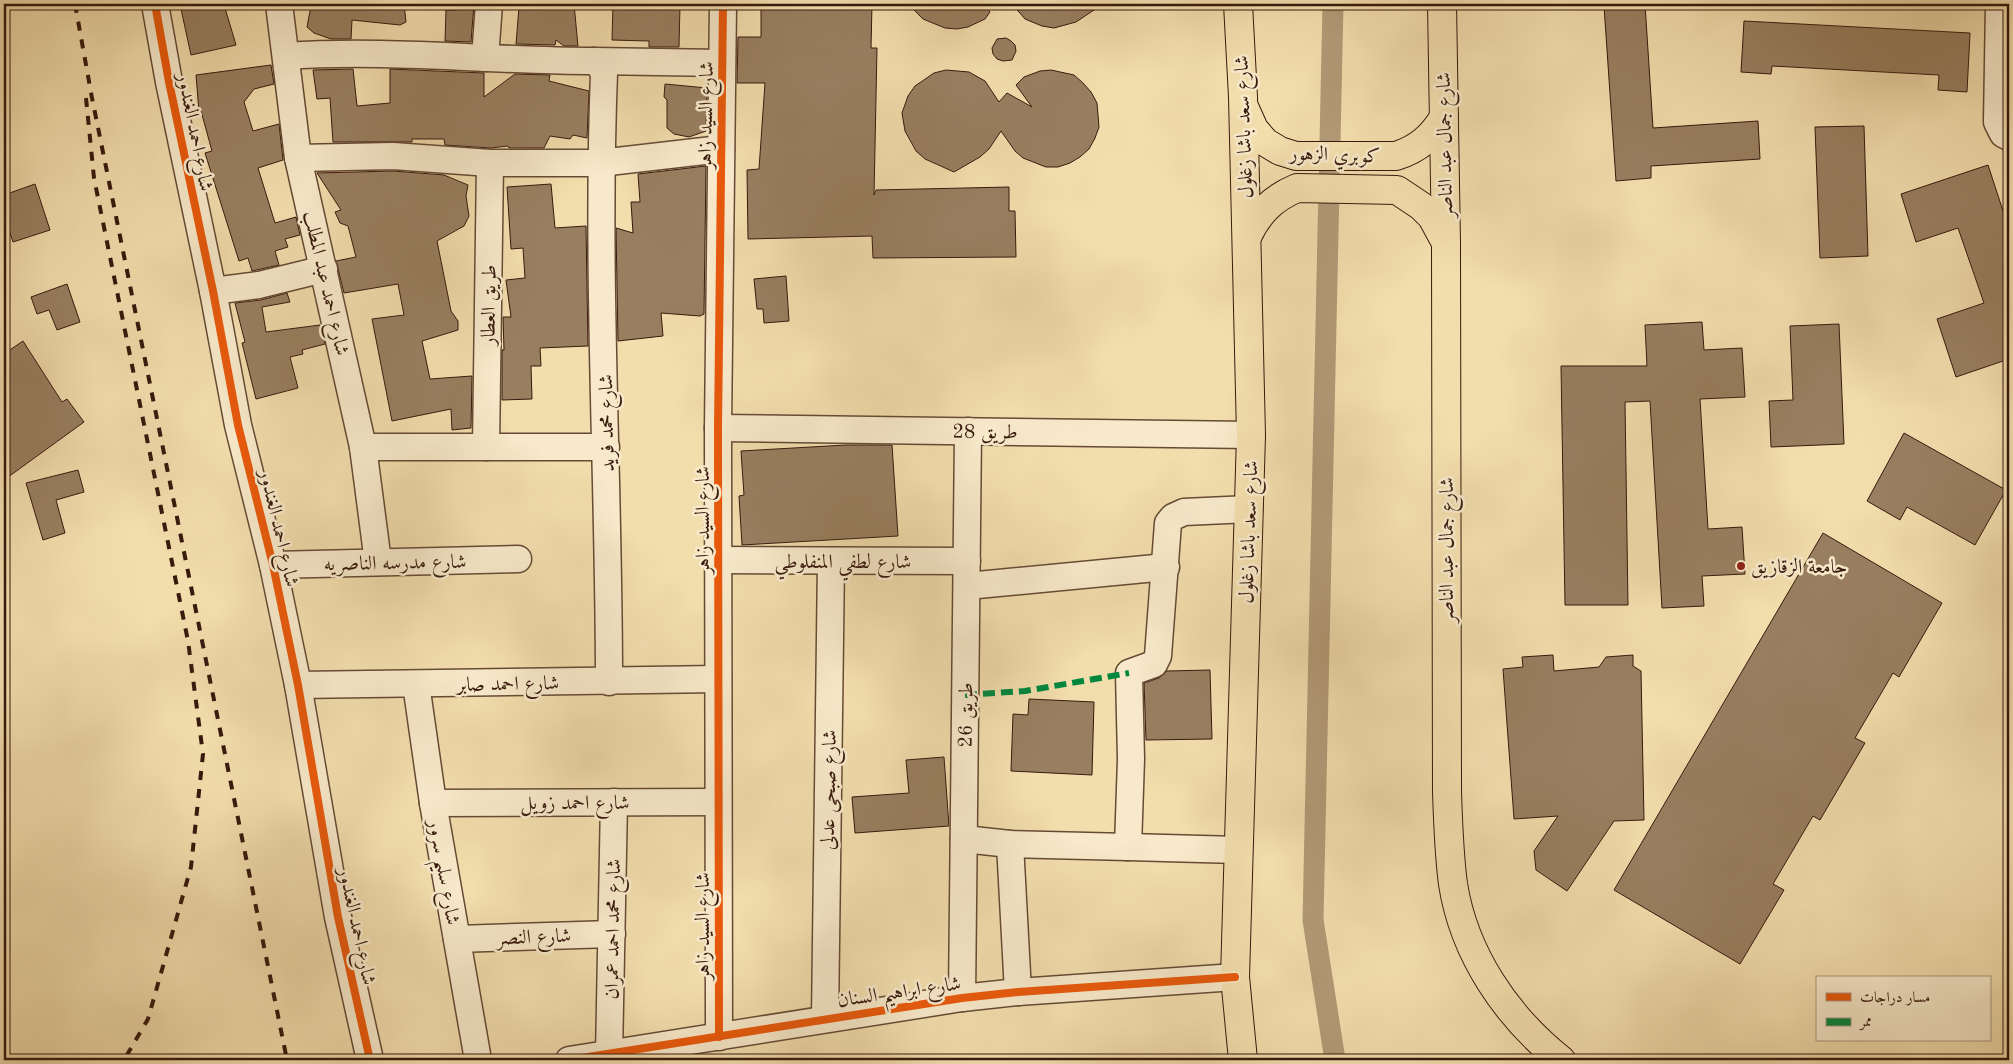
<svg xmlns="http://www.w3.org/2000/svg" width="2013" height="1064" font-family="'Old Standard TT',Amiri,serif">
  <style>
    .lines { fill: none; stroke-linecap: round; stroke-linejoin: round }
    .canal { stroke: #b29a77; stroke-width: 21 }
    .building { fill: #987f60; stroke: #37190d }
    .minor-casing { stroke: #664a35; stroke-width: 29 }
    .highway-casing { stroke: #37190d; stroke-width: 30 }
    .minor { stroke: #f7e9ca; stroke-width: 26 }
    .highway { stroke: #f2ddad; stroke-width: 28 }
    .rail { stroke: #37190d; stroke-width: 4; stroke-dasharray: 9 9; stroke-linecap: butt }
    .quiet { stroke: #00873e; stroke-width: 6; stroke-dasharray: 12 6; stroke-linecap: butt }
    .cycleway-casing { stroke: #f7e9ca; stroke-width: 11 }
    .cycleway { stroke: #e8590c; stroke-width: 8 }
    .poi-dot { fill: #8f2418; stroke: #f7e9ca; stroke-width: 2 }
    .labels { text-anchor: middle; stroke-width: 5; stroke-linejoin: round; paint-order: stroke }
    .street-label { font-size: 20px; fill: #37190d; stroke: #f7e9ca }
    .poi-label { font-size: 20px; fill: #37190d; stroke: #f7e9ca; text-anchor: start }
  </style>
  <rect width="100%" height="100%" fill="#f2ddad"/>
  <filter id="stains"><feTurbulence type="fractalNoise" baseFrequency=".004" numOctaves="4"/><feColorMatrix values="0 0 0 0 .2 0 0 0 0 .09 0 0 0 0 .02 0 0 0 .5 -.17"/></filter>
  <radialGradient id="worn" r=".72"><stop offset=".6" stop-color="#630" stop-opacity="0"/><stop offset="1" stop-color="#630" stop-opacity=".3"/></radialGradient>
  <g class="lines">
    <!-- canal -->
    <path class="canal" d="M1333,4L1313,920L1335,1060"/>
  </g>
  <!-- building -->
  <g class="building">
    <path d="M196,4L225,8L236,45L191,55L181,9Z"/>
    <path d="M317,4H404L406,22L400,25L352,20L351,39H331L314,33L307,27L311,6Z"/>
    <path d="M457,4H474L471,42L445,41L446,10H456Z"/>
    <path d="M527,4L562,8L563,4H574L578,46H564L556,40L555,45L516,44L519,7Z"/>
    <path d="M613,4L680,5L679,47H649V41L612,40Z"/>
    <path d="M761,4H872L871,48H877L874,195L876,190L1009,187V211H1015L1016,257L873,258L872,236L748,239L747,170L759,169L765,83H737L738,37H761Z"/>
    <path d="M908,4H983L990,12L985,19L968,27L957,29L945,28L923,19Z"/>
    <path d="M1012,4H1103L1076,22L1054,28L1042,26L1025,19Z"/>
    <path d="M1645,4L1653,128L1758,121L1760,159L1651,166V178L1616,181L1604,6Z"/>
    <path d="M1744,21L1970,33L1967,92L1938,90L1939,75L1772,66L1771,74L1741,72Z"/>
    <path d="M1006,38L1011,41L1015,45L1016,51L1012,60L1003,61L997,59L993,54L992,48L997,39Z"/>
    <path d="M271,65L274,84L254,89L244,102L253,131L279,124L283,160L258,168L275,223L296,217L300,235L285,239L288,247L275,251L279,265L252,271L248,258L239,261L205,153L212,151L201,111L199,112L196,75Z"/>
    <path d="M353,69L357,106L390,103V69L484,73V97L515,74L550,75L549,81L589,91L587,138L573,135L570,139L550,136L544,148H509L508,146L491,148L445,145L444,139H412V142H333L330,98L317,99L313,70Z"/>
    <path d="M946,70L969,72L985,81L999,102L1007,93L1032,107L1016,85L1024,77L1040,71L1051,70L1074,75L1083,83L1091,92L1097,103L1099,127L1095,138L1089,149L1080,157L1070,163L1058,167H1046L1023,158L1015,151L1001,131L989,149L980,157L954,172L925,159L916,151L905,131L902,113L908,96L915,86L934,73Z"/>
    <path d="M665,84L707,88L706,131L689,137L674,134L667,128V100L664,97Z"/>
    <path d="M1864,126L1868,256L1820,258L1815,127Z"/>
    <path d="M1988,165L2004,214L2009,211V359L1956,377L1937,319L1984,303L1958,228L1916,242L1901,194Z"/>
    <path d="M706,166L704,314L700,316L661,313L663,336L618,341L616,228L633,233L631,202H640L638,174Z"/>
    <path d="M393,171L444,175L468,185L466,196L469,216L464,226L437,241L451,311L458,321V330L422,341L430,379L472,376L471,428L452,430L451,409L392,421L372,319L404,315L398,284L344,293L336,261L356,257L348,226L340,223L335,212L341,210L317,173Z"/>
    <path d="M35,184L50,230L13,242L4,216V195Z"/>
    <path d="M551,184L555,228L586,226L588,346L540,348L541,366H531L532,399L502,400V350H504L503,317H511L506,280L525,278L523,248L511,249L507,187Z"/>
    <path d="M786,276L789,321L764,323L763,309H757L754,279Z"/>
    <path d="M67,284L80,322L57,330L49,310L37,314L31,297Z"/>
    <path d="M287,293L290,302L262,307L266,332L320,325L325,344L302,350L303,354L290,357L298,388L256,399L242,343L245,342L235,303L261,300Z"/>
    <path d="M1702,322L1704,350L1742,348L1745,397L1700,399L1708,529L1742,527L1745,574L1702,576L1704,606L1662,608L1650,401L1625,402L1628,605H1565L1561,366H1647L1645,325Z"/>
    <path d="M1839,324L1844,444L1771,447L1769,401L1793,400L1790,326Z"/>
    <path d="M23,341L62,402L67,399L84,422L4,480V354Z"/>
    <path d="M1904,433L2006,490L1975,545L1907,507L1900,520L1867,501Z"/>
    <path d="M846,445H892L898,536L742,545L739,496L744,495L741,451Z"/>
    <path d="M78,470L84,492L56,500L65,533L43,540L26,483Z"/>
    <path d="M1823,533L1942,603L1899,677L1893,673L1855,738L1865,743L1820,820L1813,816L1773,884L1784,890L1740,964L1614,890Z"/>
    <path d="M1553,655L1554,671L1599,667L1606,657L1633,655V666L1641,671L1644,820L1614,821L1567,891L1536,870L1534,851L1558,816L1514,819L1503,669L1523,667L1522,657Z"/>
    <path d="M1210,670L1212,739L1146,740L1144,683L1159,678L1167,671Z"/>
    <path d="M1029,699L1094,702L1092,775L1011,771L1013,714L1028,715Z"/>
    <path d="M944,757L949,826L855,833L852,797L909,793L906,760Z"/>
  </g>
  <g class="lines">
    <defs>
      <g id="minor">
        <path d="M155,4L169,82L213,291L238,425L273,565L298,685L338,917L370,1060"/>
        <path d="M279,4L298,158L363,447L378,562"/>
        <path d="M1999,4L1997,122L2003,134L2009,137"/>
        <path d="M286,56C389,49 492,61 594,61L600,66L604,73C596,276 609,479 609,682"/>
        <path d="M485,58L489,4"/>
        <path d="M594,61L722,63"/>
        <path d="M298,158L393,156L490,163H600L721,149"/>
        <path d="M213,291L259,285L324,269"/>
        <path d="M718,428L1251,435"/>
        <path d="M363,447H606"/>
        <path d="M486,447L490,163"/>
        <path d="M718,560L967,561"/>
        <path d="M273,565L518,559"/>
        <path d="M967,586L1166,567"/>
        <path d="M416,684L433,803L478,1060"/>
        <path d="M298,685L718,679"/>
        <path d="M433,803L718,802"/>
        <path d="M964,839L1010,844L1128,847L1131,759L1129,673L1154,664L1158,656L1168,523L1173,517L1184,512L1249,509"/>
        <path d="M1010,844L1018,992"/>
        <path d="M1128,847L1238,850"/>
        <path d="M457,939L612,934"/>
        <path d="M962,998L968,431"/>
        <path d="M825,1019L831,561"/>
        <path d="M719,1037L718,428L723,4"/>
        <path d="M609,1055L614,802"/>
        <path d="M569,1060L962,998L1018,992L1235,977"/>
      </g>
      <g id="highway">
        <path d="M1238,4L1243,97L1251,435L1235,977L1243,1060"/>
        <path d="M1442,4L1446,243L1447,792C1448,823 1449,854 1453,884C1464,954 1506,1016 1561,1060"/>
        <path d="M1245,109L1254,129L1265,142L1280,151L1296,156H1396C1418,149 1432,137 1444,117"/>
        <path d="M1247,237C1258,213 1273,198 1297,188L1397,190L1421,206L1432,217L1445,241"/>
      </g>
    </defs>
    <!-- minor casing -->
    <use href="#minor" class="minor-casing"/>
    <!-- highway casing -->
    <use href="#highway" class="highway-casing"/>
    <!-- minor -->
    <use href="#minor" class="minor"/>
    <!-- highway -->
    <use href="#highway" class="highway"/>
    <!-- rail -->
    <g class="rail">
      <path d="M75,4L92,98L287,1060"/>
      <path d="M86,98L94,178L188,641L203,754L191,867L148,1019L124,1060"/>
    </g>
    <!-- quiet -->
    <path class="quiet" d="M965,695L1025,691L1129,673"/>
    <defs>
      <g id="cycleway">
        <path d="M155,4L169,82L213,291L238,425L273,565L298,685L338,917L370,1060"/>
        <path d="M719,1037L718,428L723,4"/>
        <path d="M569,1060L962,998L1018,992L1235,977"/>
      </g>
    </defs>
    <!-- cycleway casing -->
    <use href="#cycleway" class="cycleway-casing"/>
    <!-- cycleway -->
    <use href="#cycleway" class="cycleway"/>
  </g>
  <!-- markers -->
  <circle class="poi-dot" cx="1741" cy="566" r="5"/>
  <g class="labels">
    <!-- street labels -->
    <g class="street-label">
      <text transform="translate(705 115) rotate(-89)" y="7">شارع السيد زاهر</text>
      <text transform="translate(1243 127) rotate(-92)" y="7">شارع سعد باشا زغلول</text>
      <text transform="translate(196 132) rotate(79)" y="7">شارع احمد الغندور</text>
      <text transform="translate(1444 145) rotate(-91)" y="7">شارع جمال عبد الناصر</text>
      <text transform="translate(1335 154) rotate(2)" y="7">كوبري الزهور</text>
      <text transform="translate(327 283) rotate(77)" y="7">شارع احمد عبد المطلب</text>
      <text transform="translate(488 305) rotate(-89)" y="7">طريق العطار</text>
      <text transform="translate(606 423) rotate(-91)" y="7">شارع محمد فريد</text>
      <text transform="translate(985 431) rotate(1)" y="7">طريق 28</text>
      <text transform="translate(702 520) rotate(-90)" y="7">شارع السيد زاهر</text>
      <text transform="translate(280 528) rotate(77)" y="7">شارع احمد الغندور</text>
      <text transform="translate(1248 532) rotate(-88)" y="7">شارع سعد باشا زغلول</text>
      <text transform="translate(1446 550) rotate(-90)" y="7">شارع جمال عبد الناصر</text>
      <text x="843" y="568">شارع لطفي المنفلوطي</text>
      <text transform="translate(395 562) rotate(-1)" y="7">شارع مدرسه الناصريه</text>
      <text transform="translate(508 683) rotate(-1)" y="7">شارع احمد صابر</text>
      <text transform="translate(965 715) rotate(-89)" y="7">طريق 26</text>
      <text transform="translate(828 790) rotate(-89)" y="7">شارع صبحى عدلى</text>
      <text x="575" y="809">شارع احمد زويل</text>
      <text transform="translate(445 872) rotate(80)" y="7">شارع سليم سرور</text>
      <text transform="translate(358 926) rotate(78)" y="7">شارع احمد الغندور</text>
      <text transform="translate(702 926) rotate(-90)" y="7">شارع السيد زاهر</text>
      <text transform="translate(612 929) rotate(-89)" y="7">شارع محمد احمد عمران</text>
      <text transform="translate(534 936) rotate(-2)" y="7">شارع النصر</text>
      <text transform="translate(899 991) rotate(-8)" y="7">شارع ابراهيم السنان</text>
    </g>
    <!-- poi labels -->
    <g class="poi-label">
      <text x="1751" y="573">جامعة الزقازيق</text>
    </g>
  </g>
  <!-- margin -->
  <rect width="2013" height="1064" fill="none" stroke="#f2ddad" stroke-width="20"/>
  <rect x="5" y="5" width="2003" height="1054" fill="none" stroke="#37190d" stroke-width="2.5"/>
  <rect x="10" y="10" width="1993" height="1044" fill="none" stroke="#37190d"/>
  <!-- legend -->
  <rect x="1816" y="976" width="175" height="65" fill="#f7e9ca" stroke="#aa967e"/>
  <rect x="1826" y="993" width="25" height="8" fill="#e8590c" stroke="#aa967e"/>
  <text x="1860" y="1002" font-size="15" fill="#37190d">مسار دراجات</text>
  <rect x="1826" y="1018" width="25" height="8" fill="#00873e" stroke="#aa967e"/>
  <text x="1860" y="1026" font-size="15" fill="#37190d">ممر</text>
  <rect width="100%" height="100%" filter="url(#stains)"/>
  <rect width="100%" height="100%" fill="url(#worn)"/>
</svg>
